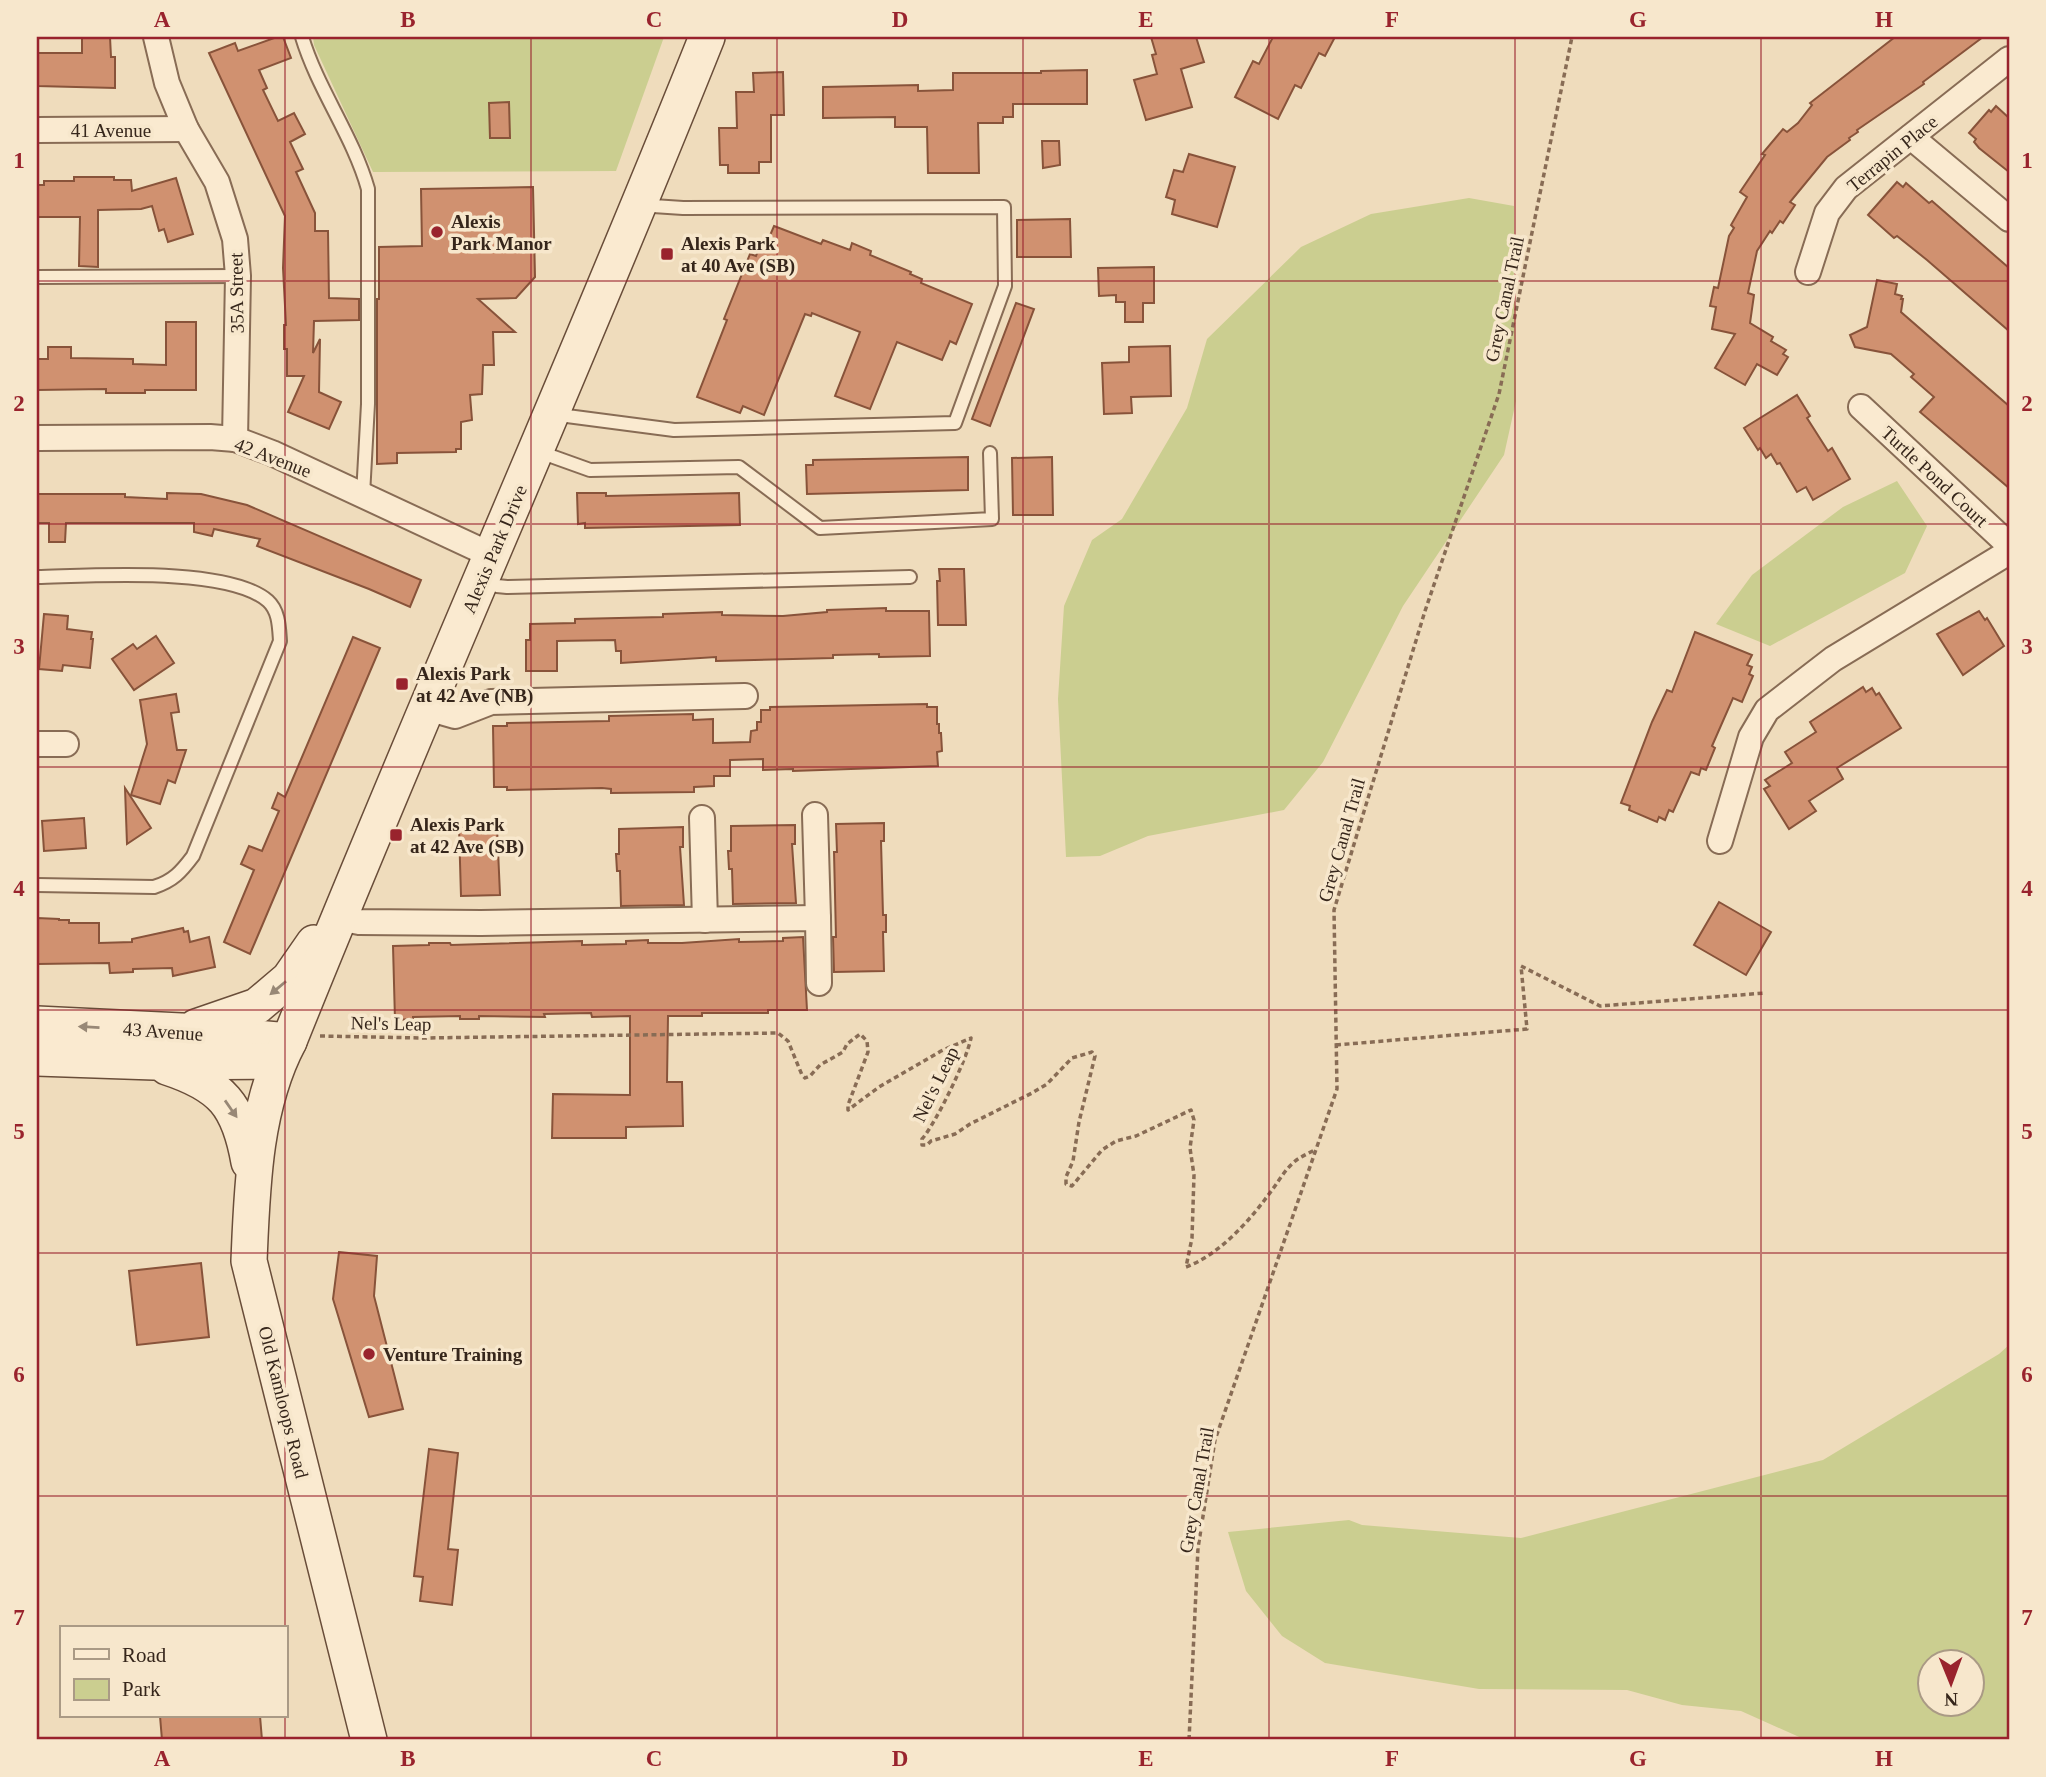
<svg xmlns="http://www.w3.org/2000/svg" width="2046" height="1777" font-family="'Times New Roman',serif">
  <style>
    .green { fill: #cbce90; fill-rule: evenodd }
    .building { fill: #d09170; stroke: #88533a; stroke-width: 2 }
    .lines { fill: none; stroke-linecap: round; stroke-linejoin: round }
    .lane-casing { stroke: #886c55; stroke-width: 16 }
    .street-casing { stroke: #886c55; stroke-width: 28 }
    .secondary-casing { stroke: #694d39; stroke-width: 38 }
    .path { stroke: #886c55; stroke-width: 3.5; stroke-dasharray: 5 3.5; stroke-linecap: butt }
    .lane { stroke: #faead0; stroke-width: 12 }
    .street { stroke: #faead0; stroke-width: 24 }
    .secondary { stroke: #faead0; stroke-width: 35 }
    .oneway { fill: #988876 }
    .grid { fill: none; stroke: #99232d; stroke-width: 2; stroke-opacity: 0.55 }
    .poi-dot { fill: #99232d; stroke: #f7e7cc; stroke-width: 2.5 }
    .labels { text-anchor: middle; stroke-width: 7; stroke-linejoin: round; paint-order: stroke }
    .street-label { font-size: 19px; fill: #36261b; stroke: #f7e7cc }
    .poi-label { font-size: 19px; font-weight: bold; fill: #36261b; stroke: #f7e7cc; text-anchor: start }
    .neatline { fill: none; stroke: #99232d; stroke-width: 2.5 }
    .grid-label { font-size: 23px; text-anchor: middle; font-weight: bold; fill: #99232d }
  </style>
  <rect width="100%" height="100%" fill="#efdcbc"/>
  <!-- green -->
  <g class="green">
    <path d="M313,37H664L616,171L373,172L314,45Z"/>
    <path d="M1469,198L1514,206L1516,401L1504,455L1403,606L1323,762L1284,810L1148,836L1100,856L1066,857L1058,699L1064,606L1092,540L1122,519L1187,408L1207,339L1301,247L1371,214Z"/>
    <path d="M1897,481L1927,526L1905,573L1770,646L1716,624L1752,575L1843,507Z"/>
    <path d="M2009,1345V1494L2007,1498L2009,1740H1806L1741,1711L1682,1705L1627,1690L1479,1689L1325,1663L1282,1636L1246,1591L1228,1532L1349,1520L1362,1525L1521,1538L1823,1460L1999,1354ZM1930,1662H1972V1704H1930Z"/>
  </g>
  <!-- building -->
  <g class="building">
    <path d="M82,37H110L111,57H115V88L37,86V53H82Z"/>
    <path d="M277,37H283L291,58L259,70L267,88L263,90L278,121L294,113L305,134L290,142L303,169L296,172L315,213V231H328L329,298L359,299V320L314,321L313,353L320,339L319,392L341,402L329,429L288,412L304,376H287V349H284V325H286L283,268L285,216L209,53L235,43L238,51Z"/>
    <path d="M1151,37H1196L1204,62L1181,69L1192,107L1146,120L1134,80L1157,74L1152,55L1156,54Z"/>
    <path d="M1273,37H1335L1325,56L1319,53L1301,88L1295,85L1278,119L1235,97L1253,61L1259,64Z"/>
    <path d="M1895,37H1983L1923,82L1924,84L1857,130L1858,132L1849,138L1850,140L1827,157L1790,202L1795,205L1783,223L1780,221L1772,233L1770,231L1757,251L1748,293L1754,295L1750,323L1773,337L1771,341L1786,350L1783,354L1788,357L1777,375L1757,364L1745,385L1715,368L1735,334L1712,329L1716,307L1710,306L1714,287L1718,288L1729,236L1734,228L1731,225L1747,197L1740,192L1765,155L1762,154L1783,129L1787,132L1798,123L1812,105L1810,103Z"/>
    <path d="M1087,70V104H1013V117H1003V123H978L979,173H928L927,127H895V117L823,118V87L918,85V91L953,90V73H1041V71Z"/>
    <path d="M783,72L784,115H771V162H759V173H728V165H720L719,128H737L736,92H754L753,73Z"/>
    <path d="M509,102L510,138H490L489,103Z"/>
    <path d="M1996,106L2009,118V172L1979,148L1974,142L1976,139L1969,133L1989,110L1991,112Z"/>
    <path d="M1042,141H1059L1060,165L1043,168Z"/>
    <path d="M1189,154L1235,167L1217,227L1172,214L1175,200L1166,197L1174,170L1183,172Z"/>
    <path d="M74,177H114V180H131L132,191L176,178L193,234L168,242L164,229L159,231L152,206L141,209L98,210V267L79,266L80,217H37V185H44V181H74Z"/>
    <path d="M1897,182L1903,187L1906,183L1929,203L1932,201L2009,268V331L1927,260L1897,236L1894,238L1868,215Z"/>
    <path d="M533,187L535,277L516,298L478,299L515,332H493L494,365H483L482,394L470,395L472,420L461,422V449H456V452L397,453V463L377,464V299H379V247L422,246L421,189Z"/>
    <path d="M1070,219L1071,257H1017V220Z"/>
    <path d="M774,226L821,244L823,240L850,250L852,243L871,251L870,255L911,272L910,274L922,279L921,283L972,304L956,344L950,341L942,360L897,342L870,409L835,396L860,332L812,313L811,316L805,314L764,415L743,406L740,413L697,397L727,320L724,319L750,254L756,256L761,243L766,245Z"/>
    <path d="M1154,267V303H1143V322H1125V302H1116V295L1099,296L1098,268Z"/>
    <path d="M1877,280L1897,284L1895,294L1902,296L1901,299H1903L1901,312L2009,406V488L1920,412L1934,397L1911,377L1914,374L1891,354L1855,347L1850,335L1867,327Z"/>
    <path d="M1016,303L1034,309L990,426L972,419Z"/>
    <path d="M166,322H196V390H145V393H106V389L37,390V359H48V347H71V358L133,359V364L166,365Z"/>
    <path d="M1170,346L1171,396L1131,397L1132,413L1104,414L1102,363L1129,362V347Z"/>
    <path d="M1797,395L1810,416L1807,418L1828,451L1832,448L1850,479L1813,500L1806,487L1797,492L1780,463L1777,464L1771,454L1766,458L1760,448L1758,450L1744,428Z"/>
    <path d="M968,457V490L807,494L806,465H813V460Z"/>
    <path d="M1052,457L1053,515H1013L1012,458Z"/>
    <path d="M167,493L201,494L247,505L421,580L410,607L369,589L257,546L260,539L214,529L212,536L194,532V523H66L65,542H49V523H37V494H125V497L167,499Z"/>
    <path d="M577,493H606V496L739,493L740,525L585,528V523L578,524Z"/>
    <path d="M939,569H964L966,625H938L937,581H940Z"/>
    <path d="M886,608V611H929L930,656L879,657V654L833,655V658L716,661V657L621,663V651H616L615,640L557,641V671H526V640H530V624L575,623V619L663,617V614L722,612V615L783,616L827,612V610Z"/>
    <path d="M1979,611L1985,620L1987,618L2004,646L1963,675L1937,634Z"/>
    <path d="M44,614L68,616L67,629L92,632L91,639H93L90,668L63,665L62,671L39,669Z"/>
    <path d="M1695,632L1752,655L1747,665L1752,667L1749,674L1753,676L1742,702L1733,698L1712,746L1715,748L1706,770L1701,768L1699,775L1691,772L1673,812L1669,810L1665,820L1659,817L1657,822L1629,810L1630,806L1621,803L1652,722L1667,690L1672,692Z"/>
    <path d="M156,636L174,663L134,690L112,659L133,644L137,649Z"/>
    <path d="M353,637L380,648L250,954L224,942L254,870L241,864L249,846L262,851L279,811L272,808L278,793L285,797Z"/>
    <path d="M1863,687L1866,692L1872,688L1876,695L1879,693L1901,728L1837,768L1843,779L1809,801L1816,811L1789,829L1764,789L1770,786L1765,780L1792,763L1785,752L1816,732L1810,722Z"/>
    <path d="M176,694L179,712L171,713L177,750H186L175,783L168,780L160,804L131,795L147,744L140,700Z"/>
    <path d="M927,704V707H937V724H939V733H941L942,751L937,752L938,766L793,771V769L763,770V759L730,760V776H714V786L694,787V792L611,793V789L602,788L507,790V787H494L493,726H507V723L609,721V716L693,714V720L713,719V743L750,742L751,731L757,730V722H761V710H770V707Z"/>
    <path d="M125,788L151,828L127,844Z"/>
    <path d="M84,818L86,848L44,851L42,821Z"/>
    <path d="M884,823V841H881L883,915H886V932H883L884,971L834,972L833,937H836L834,852H837L836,824Z"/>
    <path d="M795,825V844H792L796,903L733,904L732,869H729L728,851H731V826Z"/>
    <path d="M497,827L500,895L461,896L459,828Z"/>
    <path d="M683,827V847H680L684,905L621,906L620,871H617L616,854H619V829Z"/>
    <path d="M1719,902L1771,932L1746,975L1694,945Z"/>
    <path d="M37,918L59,919V920H69V923H99V943L132,942V939L183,928L184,932L188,931L190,942L209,937L215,967L173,976L172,968L133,969V972L110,973L109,963L37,964Z"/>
    <path d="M803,937L807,1010H768V1013H702V1016H668L667,1082H682L683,1126L626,1127V1138H552L553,1094L630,1095V1016L592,1017L591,1013L544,1014L545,1017L479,1016V1019H460V1016L413,1017V1019L395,1020L393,946L429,945V943H450L451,945L582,941V945L626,944V941L648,940V943H682L739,939V942L783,941V938Z"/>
    <path d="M339,1252L377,1256L374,1296L403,1409L369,1417L333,1299Z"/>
    <path d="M201,1263L209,1337L137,1345L129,1271Z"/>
    <path d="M429,1449L458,1453L448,1549L458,1550L452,1605L420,1601L423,1577L414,1576Z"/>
    <path d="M160,1716H260L262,1740H162Z"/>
  </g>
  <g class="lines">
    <defs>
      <g id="lane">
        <path d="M302,37C318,90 353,136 368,189V404L363,495"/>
        <path d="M37,277L238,276"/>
        <path d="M555,412L567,416L674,430L955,423L1005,286L1004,207L683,208L653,206L642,201"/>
        <path d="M537,451L590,470L739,467L820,528L992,519L990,453"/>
        <path d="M37,577C91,576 228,566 268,601C279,611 279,627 280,641L193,856C181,872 173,881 154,887L37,885"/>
        <path d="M481,580L497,586L507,587L910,577"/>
      </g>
      <g id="street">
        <path d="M156,37L167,83L186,129L217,182L235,239L238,276L235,439"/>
        <path d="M37,130L186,129"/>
        <path d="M1911,137L2009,219"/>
        <path d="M1808,272L1827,213L1846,188L2009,59"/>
        <path d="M1861,407L2009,545"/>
        <path d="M37,438L210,437L235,439L272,453L491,555"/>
        <path d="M427,708L455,716L491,702L745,696"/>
        <path d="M37,744H66"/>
        <path d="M815,815L818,918"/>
        <path d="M702,818L705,920"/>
        <path d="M1720,841L1751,737L1767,710L1833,659L2009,552"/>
        <path d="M338,918L359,922L481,923L818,918L819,983"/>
      </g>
      <g id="secondary">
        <path d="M37,1024L181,1031L289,1041"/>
        <path d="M196,1027L257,1006L289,979L314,943"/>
        <path d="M37,1058L154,1062L278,1061"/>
        <path d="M167,1067C222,1085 239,1105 249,1162"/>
        <path d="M369,1740L249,1261C252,1188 254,1107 289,1041C424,704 573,373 707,37"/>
      </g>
    </defs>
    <!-- lane casing -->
    <use href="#lane" class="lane-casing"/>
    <!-- street casing -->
    <use href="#street" class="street-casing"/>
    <!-- secondary casing -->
    <use href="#secondary" class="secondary-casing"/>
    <!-- path -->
    <g class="path">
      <path d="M320,1036L422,1038L778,1033L788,1041L802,1075L805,1078L810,1076L820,1065L843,1052L847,1044L860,1034L867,1041L868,1052L848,1105V1110L879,1087L941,1051L971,1038C967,1059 936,1123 922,1139V1145H927L931,1141L955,1134L970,1124L1032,1093L1047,1084L1072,1058L1092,1052L1095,1056L1079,1122L1073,1161L1066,1177V1184L1072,1186L1102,1150L1116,1141L1136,1136L1191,1110L1194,1120L1190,1148L1194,1175L1192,1238L1186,1267C1221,1254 1251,1219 1272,1190C1279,1181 1284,1171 1293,1163C1299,1157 1308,1154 1316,1149"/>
      <path d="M1336,1045L1527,1029L1521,966L1600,1006L1765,993"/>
      <path d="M1189,1740L1198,1548L1215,1440L1337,1089L1334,910L1425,611L1499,394L1572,37"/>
    </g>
    <!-- lane -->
    <use href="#lane" class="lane"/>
    <!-- street -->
    <use href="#street" class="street"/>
    <!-- secondary -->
    <use href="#secondary" class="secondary"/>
  </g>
  <!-- one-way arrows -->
  <defs><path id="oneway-solid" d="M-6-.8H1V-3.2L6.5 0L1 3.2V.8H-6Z" transform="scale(1.75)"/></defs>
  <g class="oneway">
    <use href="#oneway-solid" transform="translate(278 988) rotate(140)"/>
    <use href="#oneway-solid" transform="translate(89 1027) rotate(-177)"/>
    <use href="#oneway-solid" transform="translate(231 1109) rotate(55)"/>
  </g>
  <!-- grid -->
  <path class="grid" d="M285,37V1628M531,37V1740M777,37V1740M1023,37V1740M1269,37V1740M1515,37V1740M1761,37V1740M37,281H2009M37,524H2009M37,767H2009M37,1010H2009M37,1253H2009M37,1496H2009M285,1716V1740"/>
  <!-- markers -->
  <g class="poi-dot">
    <circle cx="437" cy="232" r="7"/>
    <rect x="660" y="247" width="14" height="14" rx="3.5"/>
    <rect x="395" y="677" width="14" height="14" rx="3.5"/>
    <rect x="389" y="828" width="14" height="14" rx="3.5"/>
    <circle cx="369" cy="1354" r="7"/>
  </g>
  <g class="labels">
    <!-- street labels -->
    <g class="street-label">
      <text x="111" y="137">41 Avenue</text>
      <text transform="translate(1892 153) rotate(-39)" y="7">Terrapin Place</text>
      <text transform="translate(236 293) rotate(-91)" y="7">35A Street</text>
      <text transform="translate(1504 299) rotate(-78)" y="7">Grey Canal Trail</text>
      <text transform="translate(273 457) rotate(21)" y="7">42 Avenue</text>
      <text transform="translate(1935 476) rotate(43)" y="7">Turtle Pond Court</text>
      <text transform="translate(494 549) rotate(-67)" y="7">Alexis Park Drive</text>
      <text transform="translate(1341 840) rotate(-74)" y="7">Grey Canal Trail</text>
      <text transform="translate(391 1023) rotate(1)" y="7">Nel's Leap</text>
      <text transform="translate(163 1031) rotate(4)" y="7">43 Avenue</text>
      <text transform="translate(935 1084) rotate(-64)" y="7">Nel's Leap</text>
      <text transform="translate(284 1402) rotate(76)" y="7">Old Kamloops Road</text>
      <text transform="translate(1196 1490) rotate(-80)" y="7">Grey Canal Trail</text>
    </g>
    <!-- poi labels -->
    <g class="poi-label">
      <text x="451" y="228">Alexis<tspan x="451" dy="22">Park Manor</tspan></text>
      <text x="681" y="250">Alexis Park<tspan x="681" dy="22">at 40 Ave (SB)</tspan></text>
      <text x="416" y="680">Alexis Park<tspan x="416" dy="22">at 42 Ave (NB)</tspan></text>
      <text x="410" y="831">Alexis Park<tspan x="410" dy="22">at 42 Ave (SB)</tspan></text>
      <text x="383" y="1361">Venture Training</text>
    </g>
  </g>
  <!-- border -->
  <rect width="2046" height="1777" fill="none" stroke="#f7e7cc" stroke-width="77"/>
  <!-- legend -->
  <rect x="60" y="1626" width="228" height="91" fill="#f7e7cc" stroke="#aa9a85" stroke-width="2"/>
  <rect x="74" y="1649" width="35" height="10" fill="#faead0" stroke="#aa9a85" stroke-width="2"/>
  <text x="122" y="1662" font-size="21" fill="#36261b">Road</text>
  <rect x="74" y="1679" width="35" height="21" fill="#cbce90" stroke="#aa9a85" stroke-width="2"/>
  <text x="122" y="1696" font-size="21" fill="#36261b">Park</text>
  <!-- north arrow -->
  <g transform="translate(1951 1683) rotate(179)"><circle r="33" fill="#f7e7cc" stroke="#aa9a85" stroke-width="2"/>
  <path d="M0-5L12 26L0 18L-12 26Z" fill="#99232d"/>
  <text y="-10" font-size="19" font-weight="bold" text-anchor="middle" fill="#36261b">N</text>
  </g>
  <rect x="38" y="38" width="1970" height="1700" class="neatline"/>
  <g class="grid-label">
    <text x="162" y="27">A</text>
    <text x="408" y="27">B</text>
    <text x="654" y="27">C</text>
    <text x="900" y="27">D</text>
    <text x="1146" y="27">E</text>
    <text x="1392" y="27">F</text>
    <text x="1638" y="27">G</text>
    <text x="1884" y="27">H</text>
    <text x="19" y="168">1</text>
    <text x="2027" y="168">1</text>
    <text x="19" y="411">2</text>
    <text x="2027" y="411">2</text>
    <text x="19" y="654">3</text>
    <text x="2027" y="654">3</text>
    <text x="19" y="896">4</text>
    <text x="2027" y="896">4</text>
    <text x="19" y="1139">5</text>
    <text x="2027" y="1139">5</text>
    <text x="19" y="1382">6</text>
    <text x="2027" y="1382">6</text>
    <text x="19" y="1625">7</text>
    <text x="2027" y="1625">7</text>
    <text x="162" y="1766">A</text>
    <text x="408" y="1766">B</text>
    <text x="654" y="1766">C</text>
    <text x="900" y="1766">D</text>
    <text x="1146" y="1766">E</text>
    <text x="1392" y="1766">F</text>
    <text x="1638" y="1766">G</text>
    <text x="1884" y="1766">H</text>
  </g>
</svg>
